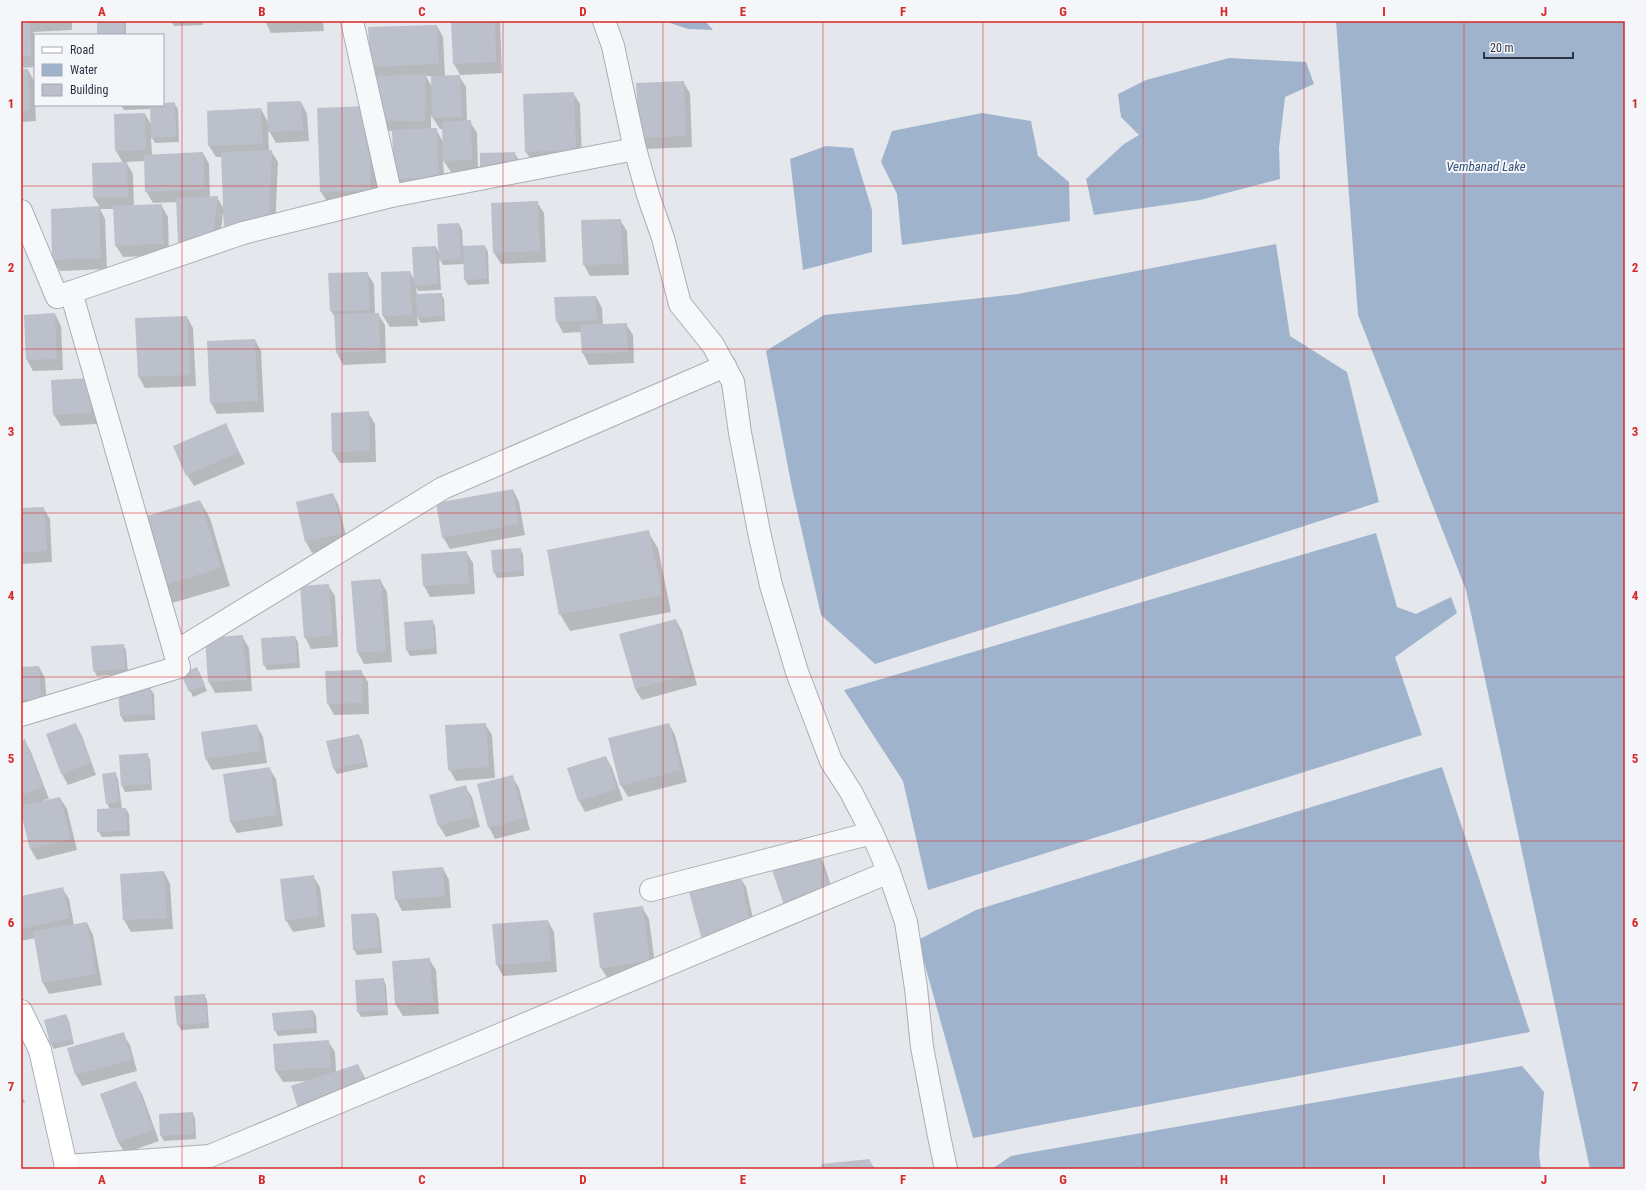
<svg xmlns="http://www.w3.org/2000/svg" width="1646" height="1190" font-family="'Roboto Condensed',sans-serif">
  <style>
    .water { fill: #9fb4cc }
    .shadow { fill: #0003; fill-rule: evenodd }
    .building { fill: #bbc0ca }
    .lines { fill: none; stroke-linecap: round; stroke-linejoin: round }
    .minor-casing { stroke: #a9aeb7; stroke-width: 24 }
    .secondary-casing { stroke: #a9aeb7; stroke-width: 24 }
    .minor { stroke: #f7f8fa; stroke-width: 22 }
    .secondary { stroke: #fff; stroke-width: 22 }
    .grid { fill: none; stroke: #d62828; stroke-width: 1; stroke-opacity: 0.55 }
    .labels { text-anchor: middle; stroke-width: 4; stroke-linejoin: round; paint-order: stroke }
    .water-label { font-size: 13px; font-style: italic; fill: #34527a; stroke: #f4f6f9 }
    .neatline { fill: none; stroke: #d62828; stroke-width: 1.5 }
    .grid-label { font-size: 13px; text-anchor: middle; font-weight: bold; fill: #d62828 }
  </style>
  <rect width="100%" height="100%" fill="#e4e7ec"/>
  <!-- water -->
  <g class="water">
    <path d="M664,21H705L713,30L688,29Z"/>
    <path d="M1336,21H1625V1169H1590L1466,590L1358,315Z"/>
    <path d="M1229,58L1306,62L1314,84L1285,97L1279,148L1280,179L1200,200L1094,215L1086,179L1124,144L1139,135L1121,117L1118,94L1146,80Z"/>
    <path d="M982,113L1031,121L1038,156L1069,182L1070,221L902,245L897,194L881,162L892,131Z"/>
    <path d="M826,146L853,148L872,210V252L803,270L790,159Z"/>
    <path d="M1276,244L1290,336L1347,372L1379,502L875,664L821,615L792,488L766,351L824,315L1018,294Z"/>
    <path d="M1376,533L1397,607L1416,614L1451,597L1457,613L1395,657L1422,735L928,890L903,781L844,690Z"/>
    <path d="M1442,767L1530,1032L973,1138L918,940L976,910Z"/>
    <path d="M1522,1066L1544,1092L1539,1155L1541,1169H992L1011,1156Z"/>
  </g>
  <!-- shadow -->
  <g class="shadow">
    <path d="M28,21H72V30L33,32L35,35V67L21,68V24H30Z"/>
    <rect x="98" y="21" width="28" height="14"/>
    <path d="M171,21H203V25L174,26Z"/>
    <path d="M265,21H323L324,31L271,33Z"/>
    <path d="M452,21H500L502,73L460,75L454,64Z"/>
    <path d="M437,26L443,37L445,76H459L466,87L467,122H470L477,133L478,171L451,172L443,160L445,189L402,190L395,179L393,131H388L381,119L377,77L371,67ZM426,76H432V87ZM431,115L440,129H443V142L436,129H431Z"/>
    <path d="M21,70H28L34,81L36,121L21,122Z"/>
    <path d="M683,82L690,93L692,147L646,149L640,138Z"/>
    <path d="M573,93L580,104L582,161L533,163L526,152Z"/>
    <path d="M301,102L307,114L309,141L276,143L268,129L269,151H271L278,162L275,229L223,214L219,245L185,254L179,242L178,202L153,203L146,191L145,161L126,162L133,174L134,206L161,205L168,217L169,255L123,257L116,246L114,209H100L105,219L107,269L60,271L53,260L52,210L100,207L94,198L93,164L123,163L116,151L145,114L152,126L151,109L124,110L121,105H163L174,103L178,109L179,142L155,143L151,136L152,155L203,153L209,164L210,198L217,197L224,209L222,157H216L209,146L208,111L261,109L269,124Z"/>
    <path d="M367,107L380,206L331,208L321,192Z"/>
    <path d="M514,153L518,158V171L485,173Z"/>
    <path d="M537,202L544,213L546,262L501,264L494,253L492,204Z"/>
    <path d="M620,220L627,231L629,275L590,276L584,265Z"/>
    <path d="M459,224L462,230L463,247L485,246L488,252L489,284L468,285L465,280V264L443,265L439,258L441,290L418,291L416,287L417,295L441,294L444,299L445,321L421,323L417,317L418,326L390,327L383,316L382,273L410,272L415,281L436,247L440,255Z"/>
    <path d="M367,273L374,284L375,314H378L385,325L386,363L343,365L337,353L336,319L331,311L329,274Z"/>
    <path d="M596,297L602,308L603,325L626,324L633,335L634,363L589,365L583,353L582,332L563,333L557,321Z"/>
    <path d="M55,314L61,326L63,370L33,371L27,360L25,316Z"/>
    <path d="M187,317L193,328L196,386L145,388L139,377Z"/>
    <path d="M255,340L261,351L264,412L217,414L211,403Z"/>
    <path d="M96,391L97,424L61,426L54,415Z"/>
    <path d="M368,412L375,424L376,462L340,463L333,452Z"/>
    <path d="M226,425L245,464L194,486L187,475Z"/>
    <path d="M513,490L519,502L525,535L450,549L443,537Z"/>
    <path d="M333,494L339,506L348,545L312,553L306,542Z"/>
    <path d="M200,501L210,518L230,586L172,603L162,586Z"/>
    <path d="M43,508L50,519L52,562L21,564V509Z"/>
    <path d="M648,532L658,548L671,612L570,631L560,614Z"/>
    <path d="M520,549L523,554L524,576L497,578L494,572Z"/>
    <path d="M466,552L473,563L475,594L430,597L424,586Z"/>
    <path d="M380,580L387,592L392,662L364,664L358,653Z"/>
    <path d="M328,585L335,596L338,647L311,649L305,637Z"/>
    <path d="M676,620L682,631L697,685L642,700L635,689Z"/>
    <path d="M432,621L435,626L437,654L410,656L407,650Z"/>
    <path d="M242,636L249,648L252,691L215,693L209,682L206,639Z"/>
    <path d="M295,637L298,642L300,668L267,670L264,665Z"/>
    <path d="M123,645L126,650L128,674L97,676L94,671Z"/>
    <path d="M39,667L45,678L47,710L21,712V668Z"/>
    <path d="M361,671L368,682L369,714L334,715L328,704Z"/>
    <path d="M183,674H200L207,691L193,697Z"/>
    <path d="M150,689L154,694L155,720L124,722L121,716L119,691Z"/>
    <path d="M485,724L492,735L495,778L456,781L449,769Z"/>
    <path d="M669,724L675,735L687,782L628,797L621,785Z"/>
    <path d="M76,725L82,736L96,775L68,785L62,774L47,735Z"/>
    <path d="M257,726L263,737L267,763L212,770L206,759Z"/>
    <path d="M358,735L362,740L368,767L337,774L334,769Z"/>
    <path d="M25,741L31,752L49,799L44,800V802L60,798L67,809L77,850L37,860L30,848L21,810V742Z"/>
    <path d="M147,754L150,760L152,790L125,792L122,786L120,756Z"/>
    <path d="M606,757L612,768L623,800L585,812L579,801Z"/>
    <path d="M269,768L276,779L283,826L237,833L230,821Z"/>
    <path d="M115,773L118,779L122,809H126L129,814L130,836L102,837L98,831L110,810L107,803Z"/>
    <path d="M512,776L519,788L530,830L495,839L489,827Z"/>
    <path d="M465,786L472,797L480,827L446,837L439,826L430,796Z"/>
    <path d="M818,853L824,864L836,901L791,916Z"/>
    <path d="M443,868L449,880L451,908L402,911L396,899Z"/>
    <path d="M164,872L170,884L173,929L131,932L124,920L121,875Z"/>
    <path d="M313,876L320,887L325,927L293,932L286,920Z"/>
    <path d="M739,876L746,887L756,932L710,951Z"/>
    <path d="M62,888L69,899L74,925L87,923L93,935L102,985L49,994L43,983L35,938L21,941V897Z"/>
    <path d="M642,907L649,919L656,972L608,979L601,968Z"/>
    <path d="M376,914L379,919L382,953L357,955L354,950Z"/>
    <path d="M548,921L554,932L557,972L503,976L497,965Z"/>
    <path d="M429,959L436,970L439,1014L403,1016L396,1005Z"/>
    <path d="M383,979L386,985L388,1015L361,1017L358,1012L356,981Z"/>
    <path d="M204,995L207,1000L209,1028L181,1030L178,1024Z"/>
    <path d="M313,1011L316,1016L317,1033L278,1036L275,1030Z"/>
    <path d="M66,1015L69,1021L74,1044L54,1049L51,1044L45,1021Z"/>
    <path d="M123,1034L130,1045L137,1071L82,1086L76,1075L69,1049Z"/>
    <path d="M328,1041L335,1052L336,1072L358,1065L364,1076L372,1097L308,1081L283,1082L276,1071L275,1045Z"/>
    <path d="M135,1082L142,1094L159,1141L125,1153L118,1142L101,1094Z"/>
    <path d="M21,1095L25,1102L21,1104Z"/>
    <path d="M192,1113L195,1118L196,1139L164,1141L161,1136Z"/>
    <path d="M869,1160L875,1169H823Z"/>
  </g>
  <!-- building -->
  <g class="building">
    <path d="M97,21H123L124,35H97Z"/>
    <path d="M451,21H495L496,62L453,64Z"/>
    <path d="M21,23H30L31,56H21Z"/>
    <path d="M437,25L439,64L370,67L368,27Z"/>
    <path d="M21,69H28L30,110L21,111Z"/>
    <path d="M426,74L425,122L380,120L375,76Z"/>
    <path d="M460,75L462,117L432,118L431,76Z"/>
    <path d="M684,81L686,136L639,138L636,83Z"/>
    <path d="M574,92L576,150L525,152L523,94Z"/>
    <path d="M301,101L303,130L268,132L267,102Z"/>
    <path d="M175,102L176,137L151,138L150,105H163V103Z"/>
    <path d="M368,106L371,190L320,192L317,108Z"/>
    <path d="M261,108L263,144L208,146L207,111Z"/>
    <path d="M145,113L146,150L115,151L114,114Z"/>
    <path d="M471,120L472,160L443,161L442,122Z"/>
    <path d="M437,128L439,178L394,179L392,130Z"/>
    <path d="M272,150L269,218L224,231L221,152Z"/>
    <path d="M203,152L205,189L145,192L144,155Z"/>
    <path d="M515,152L516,166L480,168V153Z"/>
    <path d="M127,162L128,197L93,198L92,163Z"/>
    <path d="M218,196L213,234L178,243L176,198Z"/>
    <path d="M538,201L540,251L493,253L491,203Z"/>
    <path d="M162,204L163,244L115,246L113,206Z"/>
    <path d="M99,206L101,258L52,260L51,209Z"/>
    <path d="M621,219L623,264L583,265L581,220Z"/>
    <path d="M459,223L461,259L439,260L437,224Z"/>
    <path d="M485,245L487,279L464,280L463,246Z"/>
    <path d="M436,246L438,284L414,286L412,247Z"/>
    <path d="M410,271L412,315L382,316L381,272Z"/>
    <path d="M368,272L370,310L330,311L328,273Z"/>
    <path d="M442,293L443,316L417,318L416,294Z"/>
    <path d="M596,296L597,320L556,322L554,297Z"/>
    <path d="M55,313L57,359L26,360L24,315Z"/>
    <path d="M379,313L380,351L336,353L334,314Z"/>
    <path d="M187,316L190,375L138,377L135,318Z"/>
    <path d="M627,323L628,352L582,354L580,325Z"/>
    <path d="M255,339L258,401L210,403L207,341Z"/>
    <path d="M90,378L91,413L53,415L51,380Z"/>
    <path d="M369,411L370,451L332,452L331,413Z"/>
    <path d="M226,423L239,452L186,476L173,446Z"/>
    <path d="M513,489L519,524L442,538L436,503Z"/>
    <path d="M333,493L343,533L305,542L296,502Z"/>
    <path d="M200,500L221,568L161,586L140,518Z"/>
    <path d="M44,507L47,551L21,553V508Z"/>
    <path d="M649,530L662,595L559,615L547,550Z"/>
    <path d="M521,548L522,571L493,573L491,550Z"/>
    <path d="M467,551L469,583L423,586L421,554Z"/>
    <path d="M381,579L386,651L357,653L351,581Z"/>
    <path d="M329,584L333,636L304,638L300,586Z"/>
    <path d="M676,619L691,674L635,689L619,634Z"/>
    <path d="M433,620L435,648L406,651L404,622Z"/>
    <path d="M243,635L247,680L208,682L205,638Z"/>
    <path d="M295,636L297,663L263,665L261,638Z"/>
    <path d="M124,644L125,669L93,671L91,646Z"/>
    <path d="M39,666L41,699L21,700V667Z"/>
    <path d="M197,667L205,685L189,692L181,674Z"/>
    <path d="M362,670L363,703L327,704L325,671Z"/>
    <path d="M151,688L153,714L120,716L118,690Z"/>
    <path d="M76,723L91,763L61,774L46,734Z"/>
    <path d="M486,723L489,767L448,770L445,725Z"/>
    <path d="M669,723L681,770L620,786L608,738Z"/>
    <path d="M257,724L261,751L205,759L201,732Z"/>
    <path d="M359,734L365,762L333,769L326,741Z"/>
    <path d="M25,739L43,787L21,795V741Z"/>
    <path d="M148,753L150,784L121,786L119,755Z"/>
    <path d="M606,756L617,789L578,801L567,768Z"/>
    <path d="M270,767L277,815L230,822L223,774Z"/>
    <path d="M116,772L119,802L106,804L102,774Z"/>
    <path d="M513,775L524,818L488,828L477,784Z"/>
    <path d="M466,785L475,816L438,826L429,795Z"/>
    <path d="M60,797L71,839L30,849L21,814V806Z"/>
    <path d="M126,808L127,831L97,832V809Z"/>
    <path d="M818,852L830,890L784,905L771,867Z"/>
    <path d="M443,867L445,896L395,900L392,871Z"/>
    <path d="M164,871L167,918L123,920L120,874Z"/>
    <path d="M314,875L319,916L285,921L280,879Z"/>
    <path d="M740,875L750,921L702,940L688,888Z"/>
    <path d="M63,887L70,918L21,929V896Z"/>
    <path d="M643,906L650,961L600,968L593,913Z"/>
    <path d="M376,913L379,948L353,950L351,914Z"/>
    <path d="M548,920L551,961L496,965L492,924Z"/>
    <path d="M87,922L96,974L42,983L33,931Z"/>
    <path d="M430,958L433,1003L395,1005L392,961Z"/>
    <path d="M384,978L386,1010L357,1012L355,980Z"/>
    <path d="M205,994L207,1023L177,1025L174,996Z"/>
    <path d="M313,1010L314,1028L274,1031L272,1013Z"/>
    <path d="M66,1014L72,1039L50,1044L44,1020Z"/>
    <path d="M124,1032L132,1060L75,1075L67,1048Z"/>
    <path d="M329,1040L331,1067L275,1071L273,1044Z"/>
    <path d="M358,1064L366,1086L298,1108L291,1086Z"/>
    <path d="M136,1081L153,1130L118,1142L100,1094Z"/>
    <path d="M193,1112L194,1134L160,1136L159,1114Z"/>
    <path d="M870,1159L871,1169H822L821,1164Z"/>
  </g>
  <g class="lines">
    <defs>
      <g id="minor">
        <path d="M352,21L391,196"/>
        <path d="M604,21L613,46L635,149L648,195L663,238L680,304L713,345L733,382L740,433L759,532L771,585L797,672L831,761L851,792L872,833L889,872L906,922L916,988L922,1047L939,1136L946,1169"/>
        <path d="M21,211L57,297L243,233L391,196L635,149"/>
        <path d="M175,652L443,488L725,366"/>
        <path d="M21,715L179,667L71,292"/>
        <path d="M651,890L872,833"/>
        <path d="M66,1166L210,1156L889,872"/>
      </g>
      <path id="secondary" d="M21,1011L40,1050L66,1166L65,1169"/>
    </defs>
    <!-- minor casing -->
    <use href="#minor" class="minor-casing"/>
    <!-- secondary casing -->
    <use href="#secondary" class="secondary-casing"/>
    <!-- minor -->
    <use href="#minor" class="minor"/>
    <!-- secondary -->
    <use href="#secondary" class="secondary"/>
  </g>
  <!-- grid -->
  <path class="grid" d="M182,21V1169M342,21V1169M503,21V1169M663,21V1169M823,21V1169M983,21V1169M1143,21V1169M1304,21V1169M1464,21V1169M21,186H1625M21,349H1625M21,513H1625M21,677H1625M21,841H1625M21,1004H1625"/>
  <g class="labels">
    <!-- water labels -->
    <g class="water-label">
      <text x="1486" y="171">Vembanad Lake</text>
    </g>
  </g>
  <!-- border -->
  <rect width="1646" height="1190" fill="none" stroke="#f4f6f9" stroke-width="44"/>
  <!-- legend -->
  <rect x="34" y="34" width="130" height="72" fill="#f4f6f9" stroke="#a4a8b1"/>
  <rect x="42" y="47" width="20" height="6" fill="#ffffff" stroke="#a4a8b1"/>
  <text x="70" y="54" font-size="12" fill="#2b3445">Road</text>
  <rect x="42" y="64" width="20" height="12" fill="#9fb4cc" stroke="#a4a8b1"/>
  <text x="70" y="74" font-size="12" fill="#2b3445">Water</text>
  <rect x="42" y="84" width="20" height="12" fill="#bbc0ca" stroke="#a4a8b1"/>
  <text x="70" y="94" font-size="12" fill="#2b3445">Building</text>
  <!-- scale -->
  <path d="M1484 52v6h89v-6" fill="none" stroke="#2b3445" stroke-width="2"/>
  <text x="1490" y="52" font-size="12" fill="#2b3445" stroke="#f4f6f9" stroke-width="3" paint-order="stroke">20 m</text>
  <rect x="22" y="22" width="1602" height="1146" class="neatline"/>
  <g class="grid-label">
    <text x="102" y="16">A</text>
    <text x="262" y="16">B</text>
    <text x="422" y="16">C</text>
    <text x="583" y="16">D</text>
    <text x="743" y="16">E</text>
    <text x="903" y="16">F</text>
    <text x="1063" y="16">G</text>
    <text x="1224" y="16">H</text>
    <text x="1384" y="16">I</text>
    <text x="1544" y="16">J</text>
    <text x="11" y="108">1</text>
    <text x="1635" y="108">1</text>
    <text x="11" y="272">2</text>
    <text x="1635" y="272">2</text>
    <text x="11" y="436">3</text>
    <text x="1635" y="436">3</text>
    <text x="11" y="600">4</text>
    <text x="1635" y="600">4</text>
    <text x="11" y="763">5</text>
    <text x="1635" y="763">5</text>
    <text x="11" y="927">6</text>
    <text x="1635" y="927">6</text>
    <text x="11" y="1091">7</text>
    <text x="1635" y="1091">7</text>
    <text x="102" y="1184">A</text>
    <text x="262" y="1184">B</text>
    <text x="422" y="1184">C</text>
    <text x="583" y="1184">D</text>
    <text x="743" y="1184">E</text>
    <text x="903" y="1184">F</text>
    <text x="1063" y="1184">G</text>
    <text x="1224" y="1184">H</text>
    <text x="1384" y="1184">I</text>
    <text x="1544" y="1184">J</text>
  </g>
</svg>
